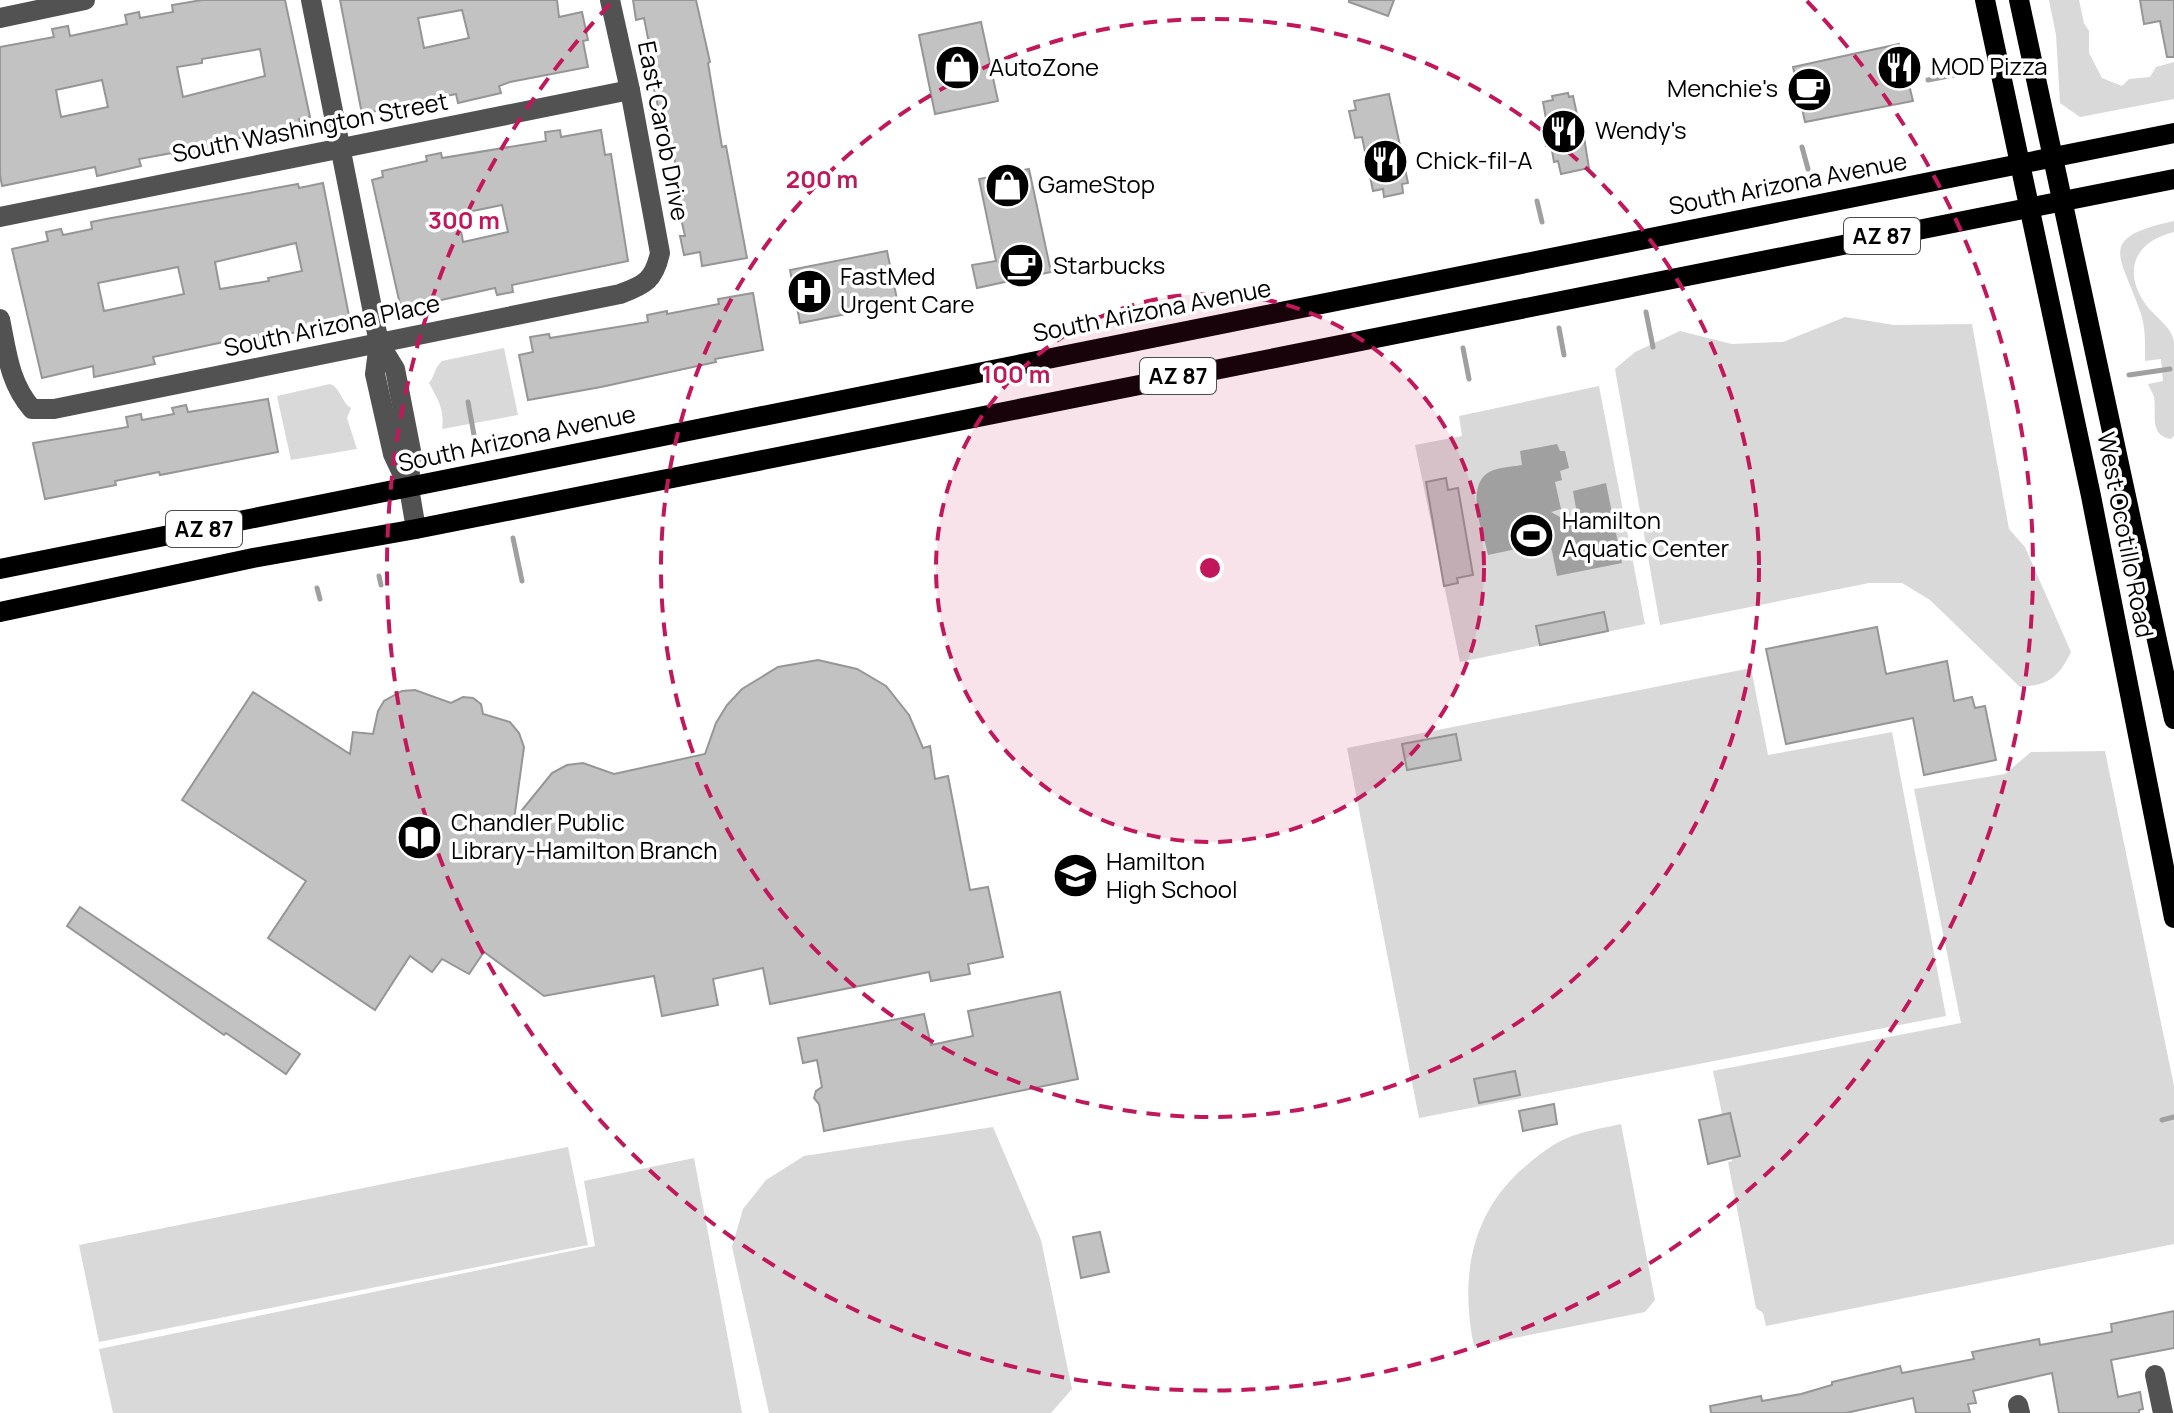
<svg xmlns="http://www.w3.org/2000/svg" width="2174" height="1413" font-family="Manrope,sans-serif">
  <style>
    .green { fill: #d9d9d9 }
    .water { fill: #a0a0a0 }
    .lines { fill: none; stroke-linecap: round; stroke-linejoin: round }
    .stream { stroke: #a0a0a0; stroke-width: 5 }
    .building { fill: #c2c2c2; stroke: #969696; stroke-width: 2; fill-rule: evenodd }
    .minor { stroke: #525252; stroke-width: 20 }
    .major { stroke: #000; stroke-width: 20 }
    .ring { fill: none; stroke: #c2185b; stroke-width: 4; stroke-dasharray: 14 10 }
    .labels { text-anchor: middle; stroke-width: 7; stroke-linejoin: round; paint-order: stroke }
    .shield { fill: #fff; stroke: #4c4c4c; stroke-width: 2 }
    .shield-label { font-size: 22px; font-weight: bold; fill: #000 }
    .poi-label { font-size: 24px; fill: #000; stroke: #fff; text-anchor: start }
    .street-label { font-size: 24px; fill: #000; stroke: #fff }
    .centre { fill: #c2185b; stroke: #fff; stroke-width: 4 }
    .ring-label { font-size: 24px; text-anchor: middle; font-weight: bold; fill: #c2185b; stroke: #fff; stroke-width: 7; stroke-linejoin: round; paint-order: stroke }
  </style>
  <rect width="100%" height="100%" fill="#fff"/>
  <!-- green -->
  <g class="green">
    <path d="M2049,0H2079L2084,23L2089,31V53L2102,78L2122,86L2129,79L2150,77L2156,67L2174,62V99L2080,117L2060,103L2056,35Z"/>
    <path d="M2174,221V232C2137,241 2122,268 2144,302C2152,315 2172,326 2174,342C2174,370 2174,407 2174,436L2171,439C2148,435 2157,414 2154,397C2153,393 2150,389 2148,384L2163,381L2161,359L2145,361C2145,345 2146,327 2140,311C2121,255 2095,238 2174,221Z"/>
    <path d="M1845,317L1894,325L1972,324L2009,529L2025,547L2071,652C2058,678 2049,685 2020,687L1930,600L1902,583H1869L1660,625L1615,369L1635,352L1680,331L1732,344L1783,342Z"/>
    <path d="M504,348L518,415L442,429C445,411 438,399 429,383C435,376 434,368 442,361Z"/>
    <path d="M330,384C341,388 341,402 351,408L347,418L357,449L291,460L277,396Z"/>
    <path d="M1599,386L1645,624L1460,662L1415,445L1462,436L1459,416Z"/>
    <path d="M1751,668L1768,755L1892,732L1946,1016L1419,1118L1347,748Z"/>
    <path d="M2105,751L2174,1086V1244L1766,1326L1763,1313L1756,1308L1728,1162L1732,1161L1713,1071L1961,1023L1914,789L2005,774L2031,752Z"/>
    <path d="M1621,1124L1655,1300L1645,1312L1474,1346C1460,1281 1470,1216 1521,1170C1535,1158 1550,1145 1567,1138C1584,1131 1603,1128 1621,1124Z"/>
    <path d="M993,1127L1041,1240L1072,1389L1051,1413H769L732,1247L743,1209L766,1180L804,1156Z"/>
    <path d="M568,1147L588,1245L99,1342L79,1245Z"/>
    <path d="M694,1158L742,1413H113L99,1349L595,1246L584,1181Z"/>
  </g>
  <!-- water -->
  <path class="water" d="M1557,444L1560,451H1565L1569,468L1560,471L1562,480L1555,482L1561,509L1551,512L1569,522L1578,520L1573,491L1606,483L1622,563L1557,576L1547,527L1533,529L1536,545L1488,555C1484,534 1466,493 1485,475C1494,467 1511,467 1522,465L1520,451Z"/>
  <g class="lines">
    <!-- stream -->
    <g class="stream">
      <path d="M1928,80L1969,72"/>
      <path d="M1802,147L1808,169"/>
      <path d="M1537,201L1542,222"/>
      <path d="M1646,312L1653,347"/>
      <path d="M1559,328L1564,355"/>
      <path d="M1463,348L1469,379"/>
      <path d="M2129,375L2170,369"/>
      <path d="M468,402L476,446"/>
      <path d="M513,538L522,581"/>
      <path d="M379,576L381,585"/>
      <path d="M317,588L320,599"/>
      <path d="M2162,1120L2174,1117"/>
    </g>
  </g>
  <!-- building -->
  <g class="building">
    <path d="M202,0H285L310,117L299,119L301,126L229,140L231,148L193,156L173,160L172,153L139,159L141,166L97,176L95,167L2,186L0,175V47L54,37L52,29L68,26L70,36L127,24L125,15L139,12L140,18L173,12L172,5ZM260,49L265,76L183,97L177,67L202,63V59ZM102,80L108,107L61,117L56,90Z"/>
    <path d="M340,0H557L559,17L582,12L588,40L583,41L588,67L510,82L499,86L501,93L458,103L456,94L362,114ZM462,10L469,38L424,48L418,18Z"/>
    <path d="M633,0H696L710,62L708,63L722,147L726,146L747,258L702,266L700,252L684,255L680,236H685L675,192L680,190L670,134L664,135L651,74H655L644,18L636,20Z"/>
    <path d="M1349,0H1394L1388,16L1349,2Z"/>
    <path d="M2140,0H2174V57H2167L2160,21L2144,24Z"/>
    <path d="M981,22L998,101L935,114L919,35Z"/>
    <path d="M1899,44L1913,101L1805,122L1793,67Z"/>
    <path d="M1568,93L1569,97L1573,96L1578,119H1581L1589,168L1561,174L1558,161L1554,162L1551,145L1546,146L1544,131L1548,130L1543,102L1553,100L1552,96Z"/>
    <path d="M1389,94L1408,183L1402,184L1403,193L1384,197L1383,189L1373,191L1362,137L1355,138L1349,111L1356,110L1354,101Z"/>
    <path d="M560,130L561,137L601,130L605,155L611,154L628,261L512,285L513,292L497,295L495,288L401,309L372,180L383,177L382,171L427,161L426,156L441,153L442,158L546,141L545,132ZM502,205L508,232L463,242L458,214Z"/>
    <path d="M1029,169L1051,272L977,288L972,265L996,261L979,179Z"/>
    <path d="M323,183L349,316L344,317L345,325L329,327V325L269,338L270,341L254,344L252,336L153,357L155,364L94,377L93,366L42,378L12,249L48,241L46,232L61,229L63,235L92,229L91,222L106,219L298,184L299,188ZM296,243L302,271L268,278L269,281L220,289L215,262ZM178,267L184,294L104,311L98,283Z"/>
    <path d="M887,251L898,304L800,323L790,270Z"/>
    <path d="M753,293L763,350L715,359L716,362L601,387L528,400L519,355L533,352L530,337L549,334L550,338L648,322L647,315L667,311V314L719,304L718,299Z"/>
    <path d="M268,399L278,452L160,475L159,472L115,481L116,485L45,499L33,443L128,427L126,417L141,414L142,420L174,414L172,408L186,405L188,412Z"/>
    <path d="M1446,478L1448,490L1458,488L1473,575L1457,578L1458,583L1444,586L1426,482Z"/>
    <path d="M1604,612L1608,631L1540,645L1536,626Z"/>
    <path d="M1877,627L1886,674L1947,661L1954,701L1972,697L1975,708L1985,706L1996,760L1924,775L1913,718L1786,744L1766,649Z"/>
    <path d="M818,660L857,669L886,686L909,715L923,748L930,746L935,779L948,776L970,890L988,887L1003,957L968,964L970,974L931,981L929,972L770,1004L763,968L713,979L718,1005L662,1016L654,976L544,996L484,952L469,974L442,959L432,972L410,956L375,1010L268,938L306,881L182,800L253,692L350,754L353,732L373,734L378,711L384,701L402,691L415,690L451,703L463,697L473,698L481,704L483,714L510,722L519,733L524,747L514,820L552,773L567,765L583,763L614,774L705,754L716,723L727,705L742,689L778,667Z"/>
    <path d="M1456,734L1461,760L1407,770L1402,744Z"/>
    <path d="M80,907L300,1054L286,1074L226,1033L224,1035L67,926Z"/>
    <path d="M1060,992L1078,1079L824,1131L819,1104L814,1098L816,1091L822,1087L817,1060L803,1063L798,1038L924,1014L931,1045L973,1036L968,1011Z"/>
    <path d="M1515,1071L1520,1095L1479,1103L1474,1079Z"/>
    <path d="M1554,1104L1557,1124L1523,1131L1519,1111Z"/>
    <path d="M1730,1113L1740,1156L1708,1164L1699,1120Z"/>
    <path d="M1100,1232L1109,1272L1081,1278L1073,1237Z"/>
    <path d="M2174,1311V1348L2111,1360L2118,1397L2140,1392L2143,1409L2139,1410V1413H2059L2052,1373L1973,1391L1976,1403L1968,1404L1970,1413H1916L1913,1398L1846,1413H1711L1710,1406L1761,1396L1762,1401L1801,1394L1832,1385V1382L1900,1366L1902,1373L1974,1359L1972,1352L2008,1345L2039,1339L2040,1345L2112,1332L2111,1324Z"/>
  </g>
  <g class="lines">
    <!-- minor -->
    <g class="minor">
      <path d="M311,0L379,343L375,374L393,454L409,488"/>
      <path d="M0,18L85,0"/>
      <path d="M0,217L630,90"/>
      <path d="M0,319C7,353 9,382 32,409H54L620,294C645,285 654,280 660,253L630,90L610,0"/>
      <path d="M379,343L395,369L411,451L409,488L416,529"/>
      <path d="M2155,1375L2163,1413"/>
      <path d="M2018,1405L2020,1413"/>
    </g>
    <!-- major -->
    <g class="major">
      <path d="M1985,0L2091,496L2174,918"/>
      <path d="M2019,0L2174,719"/>
      <path d="M0,569L2174,133"/>
      <path d="M0,612L253,558L416,529L2174,179"/>
    </g>
  </g>
  <!-- distance rings -->
  <circle cx="1210" cy="568" r="274" fill="#c2185b" fill-opacity=".12"/>
  <g class="ring">
    <circle cx="1210" cy="568" r="274"/>
    <circle cx="1210" cy="568" r="549"/>
    <path d="M1807 1A823 823 0 1 1 613 1"/>
  </g>
  <!-- icons -->
  <defs>
    <symbol id="restaurant-disc" viewBox="-11 -11 22 22"><circle r="9.5" fill="#000" stroke="#fff"/><path d="M-5-6h1v4h1v-4h1v4h1v-4h1v5L-1.5 .5V6h-2V.5L-5-1ZM5-6V6H3V1.5H1.5Q1.5-4 5-6Z" fill="#fff"/></symbol>
    <symbol id="shop-disc" viewBox="-11 -11 22 22"><circle r="9.5" fill="#000" stroke="#fff"/><path d="M-5-2.5h2.3a2.7 3.5 0 0 1 5.4 0H5L5.5 6h-11ZM-1.5-2.5h3a1.5 2.3 0 0 0-3 0Z" fill="#fff"/></symbol>
    <symbol id="cafe-disc" viewBox="-11 -11 22 22"><circle r="9.5" fill="#000" stroke="#fff"/><path d="M-5.5-4.5H6V0H3Q3 3.5 0 3.5H-2.5Q-5.5 3.5-5.5 0ZM3-3.2v2h1.7v-2ZM-6 4.5H4V6H-6Z" fill="#fff"/></symbol>
    <symbol id="hospital-disc" viewBox="-11 -11 22 22"><circle r="9.5" fill="#000" stroke="#fff"/><path d="M-5-5h3v3.5h4V-5h3V5h-3V1.5h-4V5h-3Z" fill="#fff"/></symbol>
    <symbol id="stadium-disc" viewBox="-11 -11 22 22"><circle r="9.5" fill="#000" stroke="#fff"/><path d="M0-5a6.5 5 0 1 0 0 10a6.5 5 0 1 0 0-10ZM-3.5-1.8h7v3.6h-7Z" fill="#fff"/></symbol>
    <symbol id="library-disc" viewBox="-11 -11 22 22"><circle r="9.5" fill="#000" stroke="#fff"/><path d="M-6-4Q-3-5.5-.7-3.5V5Q-3 3-6 4ZM6-4Q3-5.5 .7-3.5V5Q3 3 6 4Z" fill="#fff"/></symbol>
    <symbol id="school-disc" viewBox="-11 -11 22 22"><circle r="9.5" fill="#000" stroke="#fff"/><path d="M0-5L7-2L0 1L-7-2ZM-4 1L0 2.5L4 1V4Q0 6-4 4Z" fill="#fff"/></symbol>
  </defs>
  <g fill-rule="evenodd">
    <use href="#restaurant-disc" x="1874" y="42" width="51" height="51"/>
    <use href="#shop-disc" x="932" y="42" width="51" height="51"/>
    <use href="#cafe-disc" x="1784" y="64" width="51" height="51"/>
    <use href="#restaurant-disc" x="1538" y="106" width="51" height="51"/>
    <use href="#restaurant-disc" x="1360" y="136" width="51" height="51"/>
    <use href="#shop-disc" x="982" y="160" width="51" height="51"/>
    <use href="#cafe-disc" x="996" y="240" width="51" height="51"/>
    <use href="#hospital-disc" x="784" y="266" width="51" height="51"/>
    <use href="#stadium-disc" x="1506" y="510" width="51" height="51"/>
    <use href="#library-disc" x="394" y="812" width="51" height="51"/>
    <use href="#school-disc" x="1050" y="850" width="51" height="51"/>
  </g>
  <g class="labels">
    <!-- shield labels -->
    <g class="shield">
      <rect x="1844" y="218" width="76" height="36" rx="6"/>
      <rect x="1140" y="358" width="76" height="36" rx="6"/>
      <rect x="166" y="511" width="76" height="36" rx="6"/>
    </g>
    <g class="shield-label">
      <text x="1882" y="244">AZ 87</text>
      <text x="1178" y="384">AZ 87</text>
      <text x="204" y="537">AZ 87</text>
    </g>
    <!-- poi labels -->
    <g class="poi-label">
      <text x="1931" y="75">MOD Pizza</text>
      <text x="989" y="76">AutoZone</text>
      <text x="1778" y="97" text-anchor="end">Menchie's</text>
      <text x="1595" y="139">Wendy's</text>
      <text x="1416" y="169">Chick-fil-A</text>
      <text x="1038" y="193">GameStop</text>
      <text x="1053" y="274">Starbucks</text>
      <text x="840" y="285">FastMed<tspan x="840" dy="28">Urgent Care</tspan></text>
      <text x="1562" y="529">Hamilton<tspan x="1562" dy="28">Aquatic Center</tspan></text>
      <text x="451" y="831">Chandler Public<tspan x="451" dy="28">Library-Hamilton Branch</tspan></text>
      <text x="1106" y="870">Hamilton<tspan x="1106" dy="28">High School</tspan></text>
    </g>
    <!-- street labels -->
    <g class="street-label">
      <text transform="translate(310 128) rotate(-11)" y="8">South Washington Street</text>
      <text transform="translate(663 131) rotate(79)" y="8">East Carob Drive</text>
      <text transform="translate(1788 184) rotate(-11)" y="8">South Arizona Avenue</text>
      <text transform="translate(1152 311) rotate(-11)" y="8">South Arizona Avenue</text>
      <text transform="translate(332 326) rotate(-12)" y="8">South Arizona Place</text>
      <text transform="translate(517 439) rotate(-12)" y="8">South Arizona Avenue</text>
      <text transform="translate(2125 535) rotate(79)" y="8">West Ocotillo Road</text>
    </g>
  </g>
  <circle cx="1210" cy="568" r="12" class="centre"/>
  <g class="ring-label">
    <text x="822" y="188">200 m</text>
    <text x="464" y="229">300 m</text>
    <text x="1016" y="383">100 m</text>
  </g>
</svg>
